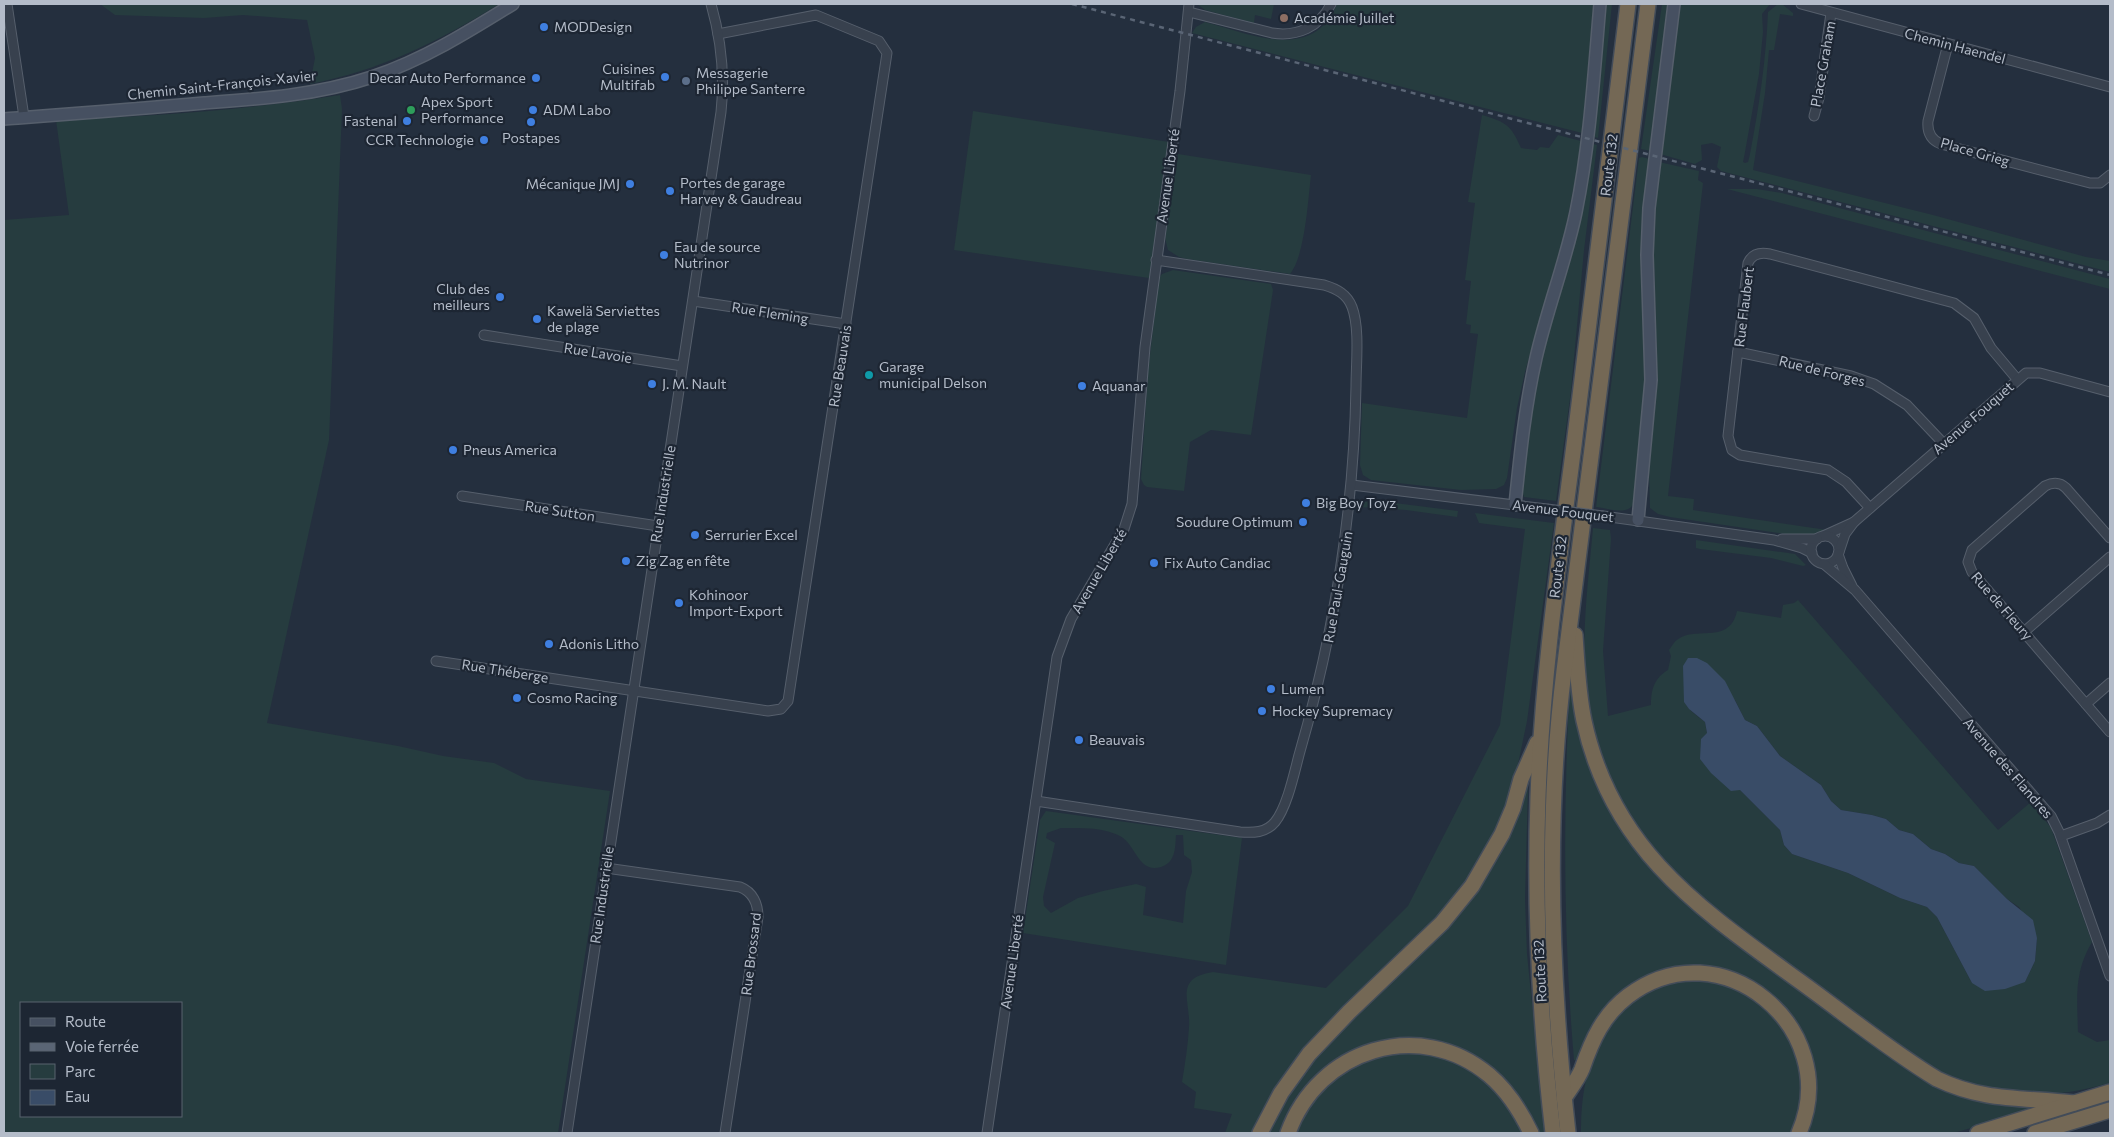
<svg xmlns="http://www.w3.org/2000/svg" width="2114" height="1137" font-family="Commissioner,sans-serif">
  <style>
    .green { fill: #263c3f; fill-rule: evenodd }
    .water { fill: #394c67 }
    .lines { fill: none; stroke-linecap: round; stroke-linejoin: round }
    .street-casing { stroke: #565f6c; stroke-width: 11 }
    .secondary-casing { stroke: #565f6c; stroke-width: 14 }
    .highway-casing { stroke: #434c59; stroke-width: 18 }
    .street { stroke: #38414e; stroke-width: 9 }
    .secondary { stroke: #465061; stroke-width: 11 }
    .highway { stroke: #746855; stroke-width: 15 }
    .rail { stroke: #5a6575; stroke-width: 2.5; stroke-dasharray: 5 5; stroke-linecap: butt }
    .street-bridge-casing { stroke: #565f6c; stroke-width: 11; stroke-linecap: butt }
    .street-bridge { stroke: #38414e; stroke-width: 9 }
    .education-dot { fill: #8d6e63; stroke: #1d2633; stroke-width: 2 }
    .shop-dot { fill: #3f7fe0; stroke: #1d2633; stroke-width: 2 }
    .service-dot { fill: #5c6f8a; stroke: #1d2633; stroke-width: 2 }
    .leisure-dot { fill: #2e9e5b; stroke: #1d2633; stroke-width: 2 }
    .culture-dot { fill: #0f9aa8; stroke: #1d2633; stroke-width: 2 }
    .labels { text-anchor: middle; stroke-width: 4.5; stroke-linejoin: round; paint-order: stroke }
    .poi-label { font-size: 14px; fill: #b4bcc9; stroke: #1d2633; text-anchor: start }
    .street-label { font-size: 14px; fill: #b4bcc9; stroke: #1d2633 }
  </style>
  <rect width="100%" height="100%" fill="#242f3e"/>
  <!-- green -->
  <g class="green">
    <path d="M100,4H499C438,42 381,70 310,84L315,58L307,20L243,15L204,18L115,15Z"/>
    <path d="M1197,4H1274L1271,19L1255,15L1254,23L1205,10Z"/>
    <path d="M1337,4H1594L1582,133L1192,33L1196,27L1205,22C1250,34 1313,63 1337,4Z"/>
    <path d="M1603,4H1612L1598,138L1591,136Z"/>
    <path d="M1662,4H1670L1651,151L1641,149Z"/>
    <path d="M1680,4H1770L1762,14L1763,32L1759,74L1745,152L1743,162L1745,163L1748,162L1750,154C1759,107 1766,60 1768,12L1778,4H1782L1793,13V16L1780,14L1774,50H1769L1765,93L1753,170L1933,215L2086,257L2110,261V272L1721,171L1717,167L1721,147L1712,143L1701,145L1702,160L1695,164L1660,154Z"/>
    <path d="M340,95L342,109L329,440L267,723L398,746L443,756L494,763L526,779L610,791L558,1133H4V220L69,215L56,120C151,117 246,110 340,95ZM21,1003H181V1116H21Z"/>
    <path d="M973,111L1169,142L1149,278L954,250Z"/>
    <path d="M1482,115C1506,122 1511,125 1521,148L1537,150L1540,147L1549,148L1558,135L1581,141L1577,171L1565,231L1525,372L1517,408L1507,478L1504,485L1496,489L1461,490L1371,480L1363,475L1360,465L1362,403L1467,418L1478,334L1470,333L1471,325L1466,324L1471,281L1465,280L1475,203L1468,202Z"/>
    <path d="M1590,143L1597,145L1584,250L1571,391L1556,501L1524,497L1521,487L1537,375Z"/>
    <path d="M1178,154L1311,175C1308,200 1305,256 1290,274L1187,259L1179,257L1168,250L1165,238Z"/>
    <path d="M1642,157L1650,159L1647,390L1634,502C1629,517 1608,508 1596,507L1639,158Z"/>
    <path d="M1659,162L1699,171L1698,180L1703,183L1668,496L1694,499L1693,510L1827,530L1805,537L1670,517L1658,514L1650,508L1649,470L1655,408L1657,366L1653,230Z"/>
    <path d="M1727,189H1757L1782,193L2110,279V289Z"/>
    <path d="M1173,270L1271,284L1273,290L1251,435L1211,430L1190,442L1184,491L1147,487L1144,485L1141,479L1148,372L1159,278L1162,274Z"/>
    <path d="M1371,500L1458,511L1457,517L1406,510L1359,507L1362,503Z"/>
    <path d="M1475,513L1554,523L1527,721L1516,774L1508,801L1496,831L1467,882L1434,921L1344,1010L1253,1133H1225L1232,1114L1194,1108L1196,1092L1182,1082C1185,1064 1188,1045 1189,1027C1191,1002 1173,978 1213,972L1326,988L1408,906L1500,725L1525,529L1479,523Z"/>
    <path d="M1593,528L1610,530L1611,539L1603,651L1608,716L1651,705C1651,690 1654,678 1668,670L1671,656L1669,650C1672,646 1675,640 1680,638C1698,627 1730,644 1737,611L1781,618L1783,605L1794,603L1798,600L1998,830L2031,802L2051,828L2092,942C2074,972 2077,998 2078,1032L2097,1042L2110,1040V1083C2097,1086 2083,1090 2069,1092C2022,1098 1972,1089 1931,1068C1884,1034 1837,999 1791,965C1700,898 1622,845 1593,727C1577,662 1587,595 1593,528ZM1684,689L1735,700L1745,720L1757,726L1780,756L1821,785L1831,801L1841,810L1872,815L1886,819L1899,830L1913,834L1931,849L1945,854L1959,863L1974,866L2007,899L2019,907L2037,938L2035,961L2025,982L1972,983L1937,917L1927,907L1900,898L1848,873L1792,854L1784,845L1780,830L1740,790L1707,733L1705,722C1690,710 1684,709 1684,689Z"/>
    <path d="M1696,540L1795,554L1806,565L1803,566L1771,558L1700,549L1696,548Z"/>
    <path d="M1570,680H1574L1615,817L1630,843L1648,865L1671,890L1696,911L1944,1089L1974,1100L2045,1108L1953,1133H1805C1827,1087 1811,1034 1775,1000C1767,993 1758,984 1747,980C1740,977 1729,979 1721,979C1696,979 1672,978 1648,978L1578,1060H1574C1563,933 1563,806 1570,680Z"/>
    <path d="M1524,787H1528L1525,899L1527,954L1545,1133H1538L1501,1076L1483,1062L1467,1053L1394,1041L1302,1093L1291,1110L1282,1133H1265L1297,1079L1328,1041L1439,933Z"/>
    <path d="M1046,811L1242,838L1226,965L1023,933L1040,820ZM1061,828C1079,828 1101,827 1118,835C1136,842 1137,874 1161,867C1176,862 1175,848 1176,835H1183L1184,855L1191,860L1192,872L1186,891L1183,923L1143,915L1146,887L1136,884L1103,891L1078,898L1051,913L1044,906L1043,897L1055,843L1046,838L1047,833Z"/>
    <path d="M1695,980L1716,982L1738,990L1758,1001L1773,1015L1794,1047L1803,1090L1792,1133H1581C1580,1056 1610,988 1695,980Z"/>
    <path d="M1417,1053C1475,1060 1496,1086 1524,1133H1294L1309,1103L1334,1078L1367,1059L1390,1054Z"/>
  </g>
  <!-- water -->
  <path class="water" d="M1688,658H1697L1707,663L1725,681L1745,720L1757,726L1780,756L1821,785L1831,801L1841,810L1872,815L1886,819L1899,830L1913,834L1931,849L1945,854L1959,863L1974,866L2007,899L2033,920L2037,938L2035,961L2025,982L2005,989L1985,991L1972,983L1937,917L1927,907L1900,898L1848,873L1792,854L1784,845L1780,830L1740,790L1731,791L1711,773L1700,759L1701,739L1707,733L1705,722L1689,709L1684,702L1683,666Z"/>
  <g class="lines">
    <defs>
      <g id="street">
        <path d="M7,4L24,117"/>
        <path d="M1801,4L2110,87"/>
        <path d="M1189,12L1272,33C1297,37 1320,27 1331,4"/>
        <path d="M1948,44L1928,121C1927,132 1931,140 1941,144L2090,183H2100L2110,175"/>
        <path d="M1814,116L1819,98L1831,13"/>
        <path d="M693,301L846,324"/>
        <path d="M484,335L682,366"/>
        <path d="M1738,352L1851,376L1874,384L1907,405L1944,444"/>
        <path d="M1352,485L1547,509"/>
        <path d="M462,496L658,526"/>
        <path d="M1870,508L1846,482L1828,470L1740,455L1732,450L1728,436L1748,263C1752,254 1760,252 1770,254L1954,303L1974,318L1991,348L2017,379"/>
        <path d="M1603,516L1774,540L1802,548L1812,553"/>
        <path d="M1823,536L1854,522"/>
        <circle cx="1825" cy="550" r="14"/>
        <path d="M2110,538L2066,488C2060,482 2053,482 2045,486L1972,550L1968,562L1972,572L2110,732"/>
        <path d="M1782,539H1817"/>
        <path d="M1839,552L1845,534L1854,522L2026,373H2040L2110,392"/>
        <path d="M1838,554L1843,568L1852,586"/>
        <path d="M1824,564L1855,590L2051,816L2059,832L2110,976"/>
        <path d="M2024,632L2110,557"/>
        <path d="M436,661L768,711L781,709L788,701L887,53L879,41L816,15L718,34"/>
        <path d="M2086,704L2110,683"/>
        <path d="M1036,801L1240,832C1253,833 1266,833 1275,822C1287,807 1294,774 1299,755C1334,634 1354,512 1356,386C1356,364 1360,328 1352,307C1347,294 1337,289 1324,285L1156,260"/>
        <path d="M2061,836L2097,823L2110,815"/>
        <path d="M606,868L740,887C753,892 758,904 758,917L725,1133"/>
        <path d="M567,1133L721,112C725,75 721,39 711,4"/>
        <path d="M987,1133L1057,657L1071,619L1124,529L1132,504L1145,347L1180,91L1189,4"/>
      </g>
      <g id="secondary">
        <path d="M4,119C70,114 137,109 204,103C260,99 318,95 372,77C423,60 468,32 513,4"/>
        <path d="M1515,505C1520,456 1525,406 1536,358C1547,309 1566,261 1576,212C1590,143 1594,73 1600,4"/>
        <path d="M1638,520L1651,380L1647,255L1649,208L1674,4"/>
      </g>
      <g id="highway">
        <path d="M1575,635C1577,664 1578,693 1584,721C1612,850 1699,908 1798,980C1844,1013 1889,1050 1937,1079C1985,1102 2023,1097 2074,1103"/>
        <path d="M1564,1098C1570,1089 1578,1079 1582,1069C1592,1040 1603,1015 1628,996C1720,926 1844,1028 1799,1133"/>
        <path d="M1260,1133L1281,1093L1309,1054L1349,1012L1442,923L1472,886L1502,834L1513,808L1521,779L1537,743"/>
        <path d="M1288,1133C1318,1049 1419,1017 1489,1075C1508,1091 1521,1112 1531,1133"/>
        <path d="M1553,1133C1540,1022 1534,910 1538,797C1542,679 1559,562 1574,445C1592,298 1610,151 1628,4"/>
        <path d="M1568,1133C1551,981 1545,823 1564,671L1648,4"/>
        <path d="M1978,1133L2110,1092"/>
        <path d="M2035,1133L2110,1110"/>
      </g>
    </defs>
    <!-- street casing -->
    <use href="#street" class="street-casing"/>
    <!-- secondary casing -->
    <use href="#secondary" class="secondary-casing"/>
    <!-- highway casing -->
    <use href="#highway" class="highway-casing"/>
    <!-- street -->
    <use href="#street" class="street"/>
    <!-- secondary -->
    <use href="#secondary" class="secondary"/>
    <!-- highway -->
    <use href="#highway" class="highway"/>
    <!-- rail -->
    <path class="rail" d="M1072,4L2110,275"/>
    <defs>
      <path id="street-bridge" d="M1547,509L1603,516"/>
    </defs>
    <!-- street-bridge casing -->
    <use href="#street-bridge" class="street-bridge-casing"/>
    <!-- street-bridge -->
    <use href="#street-bridge" class="street-bridge"/>
  </g>
  <!-- markers -->
  <circle class="education-dot" cx="1284" cy="18" r="5"/>
  <g class="shop-dot">
    <circle cx="544" cy="27" r="5"/>
    <circle cx="665" cy="77" r="5"/>
    <circle cx="536" cy="78" r="5"/>
    <circle cx="533" cy="110" r="5"/>
    <circle cx="407" cy="121" r="5"/>
    <circle cx="531" cy="122" r="5"/>
    <circle cx="484" cy="140" r="5"/>
    <circle cx="630" cy="184" r="5"/>
    <circle cx="670" cy="191" r="5"/>
    <circle cx="664" cy="255" r="5"/>
    <circle cx="500" cy="297" r="5"/>
    <circle cx="537" cy="319" r="5"/>
    <circle cx="652" cy="384" r="5"/>
    <circle cx="1082" cy="386" r="5"/>
    <circle cx="453" cy="450" r="5"/>
    <circle cx="1306" cy="503" r="5"/>
    <circle cx="1303" cy="522" r="5"/>
    <circle cx="695" cy="535" r="5"/>
    <circle cx="626" cy="561" r="5"/>
    <circle cx="1154" cy="563" r="5"/>
    <circle cx="679" cy="603" r="5"/>
    <circle cx="549" cy="644" r="5"/>
    <circle cx="1271" cy="689" r="5"/>
    <circle cx="517" cy="698" r="5"/>
    <circle cx="1262" cy="711" r="5"/>
    <circle cx="1079" cy="740" r="5"/>
  </g>
  <circle class="service-dot" cx="686" cy="81" r="5"/>
  <circle class="leisure-dot" cx="411" cy="110" r="5"/>
  <circle class="culture-dot" cx="869" cy="375" r="5"/>
  <g class="labels">
    <!-- poi labels -->
    <g class="poi-label">
      <text x="1294" y="23">Académie Juillet</text>
      <text x="554" y="32">MODDesign</text>
      <text x="655" y="74" text-anchor="end">Cuisines<tspan x="655" dy="16">Multifab</tspan></text>
      <text x="696" y="78">Messagerie<tspan x="696" dy="16">Philippe Santerre</tspan></text>
      <text x="526" y="83" text-anchor="end">Decar Auto Performance</text>
      <text x="421" y="107">Apex Sport<tspan x="421" dy="16">Performance</tspan></text>
      <text x="543" y="115">ADM Labo</text>
      <text x="397" y="126" text-anchor="end">Fastenal</text>
      <text x="531" y="143" text-anchor="middle">Postapes</text>
      <text x="474" y="145" text-anchor="end">CCR Technologie</text>
      <text x="680" y="188">Portes de garage<tspan x="680" dy="16">Harvey &amp; Gaudreau</tspan></text>
      <text x="620" y="189" text-anchor="end">Mécanique JMJ</text>
      <text x="674" y="252">Eau de source<tspan x="674" dy="16">Nutrinor</tspan></text>
      <text x="490" y="294" text-anchor="end">Club des<tspan x="490" dy="16">meilleurs</tspan></text>
      <text x="547" y="316">Kawelä Serviettes<tspan x="547" dy="16">de plage</tspan></text>
      <text x="879" y="372">Garage<tspan x="879" dy="16">municipal Delson</tspan></text>
      <text x="662" y="389">J. M. Nault</text>
      <text x="1092" y="391">Aquanar</text>
      <text x="463" y="455">Pneus America</text>
      <text x="1316" y="508">Big Boy Toyz</text>
      <text x="1293" y="527" text-anchor="end">Soudure Optimum</text>
      <text x="705" y="540">Serrurier Excel</text>
      <text x="636" y="566">Zig Zag en fête</text>
      <text x="1164" y="568">Fix Auto Candiac</text>
      <text x="689" y="600">Kohinoor<tspan x="689" dy="16">Import-Export</tspan></text>
      <text x="559" y="649">Adonis Litho</text>
      <text x="1281" y="694">Lumen</text>
      <text x="527" y="703">Cosmo Racing</text>
      <text x="1272" y="716">Hockey Supremacy</text>
      <text x="1089" y="745">Beauvais</text>
    </g>
    <!-- street labels -->
    <g class="street-label">
      <text transform="translate(1955 46) rotate(15)" y="5">Chemin Haendel</text>
      <text transform="translate(1823 64) rotate(-80)" y="5">Place Graham</text>
      <text transform="translate(222 85) rotate(-6)" y="5">Chemin Saint-François-Xavier</text>
      <text transform="translate(1975 152) rotate(16)" y="5">Place Grieg</text>
      <text transform="translate(1609 165) rotate(-83)" y="5">Route 132</text>
      <text transform="translate(1168 176) rotate(-82)" y="5">Avenue Liberté</text>
      <text transform="translate(1744 307) rotate(-83)" y="5">Rue Flaubert</text>
      <text transform="translate(770 313) rotate(9)" y="5">Rue Fleming</text>
      <text transform="translate(598 353) rotate(9)" y="5">Rue Lavoie</text>
      <text transform="translate(840 366) rotate(-81)" y="5">Rue Beauvais</text>
      <text transform="translate(1822 371) rotate(14)" y="5">Rue de Forges</text>
      <text transform="translate(1973 418) rotate(-41)" y="5">Avenue Fouquet</text>
      <text transform="translate(663 494) rotate(-81)" y="5">Rue Industrielle</text>
      <text transform="translate(560 511) rotate(9)" y="5">Rue Sutton</text>
      <text transform="translate(1563 511) rotate(7)" y="5">Avenue Fouquet</text>
      <text transform="translate(1558 567) rotate(-83)" y="5">Route 132</text>
      <text transform="translate(1099 571) rotate(-60)" y="5">Avenue Liberté</text>
      <text transform="translate(1338 587) rotate(-80)" y="5">Rue Paul-Gauguin</text>
      <text transform="translate(2002 606) rotate(49)" y="5">Rue de Fleury</text>
      <text transform="translate(505 671) rotate(9)" y="5">Rue Théberge</text>
      <text transform="translate(2008 768) rotate(49)" y="5">Avenue des Flandres</text>
      <text transform="translate(602 895) rotate(-82)" y="5">Rue Industrielle</text>
      <text transform="translate(751 954) rotate(-83)" y="5">Rue Brossard</text>
      <text transform="translate(1012 962) rotate(-82)" y="5">Avenue Liberté</text>
      <text transform="translate(1540 971) rotate(-93)" y="5">Route 132</text>
    </g>
  </g>
  <!-- border -->
  <rect width="2114" height="1137" fill="none" stroke="#b4bcc9" stroke-width="10"/>
  <!-- legend -->
  <rect x="20" y="1002" width="162" height="115" fill="#1d2633" stroke="#59626f"/>
  <rect x="30" y="1018" width="25" height="8" fill="#465061" stroke="#59626f"/>
  <text x="65" y="1027" font-size="15" fill="#b4bcc9">Route</text>
  <rect x="30" y="1043" width="25" height="8" fill="#5a6575" stroke="#59626f"/>
  <text x="65" y="1052" font-size="15" fill="#b4bcc9">Voie ferrée</text>
  <rect x="30" y="1064" width="25" height="15" fill="#263c3f" stroke="#59626f"/>
  <text x="65" y="1077" font-size="15" fill="#b4bcc9">Parc</text>
  <rect x="30" y="1090" width="25" height="15" fill="#394c67" stroke="#59626f"/>
  <text x="65" y="1102" font-size="15" fill="#b4bcc9">Eau</text>
</svg>
